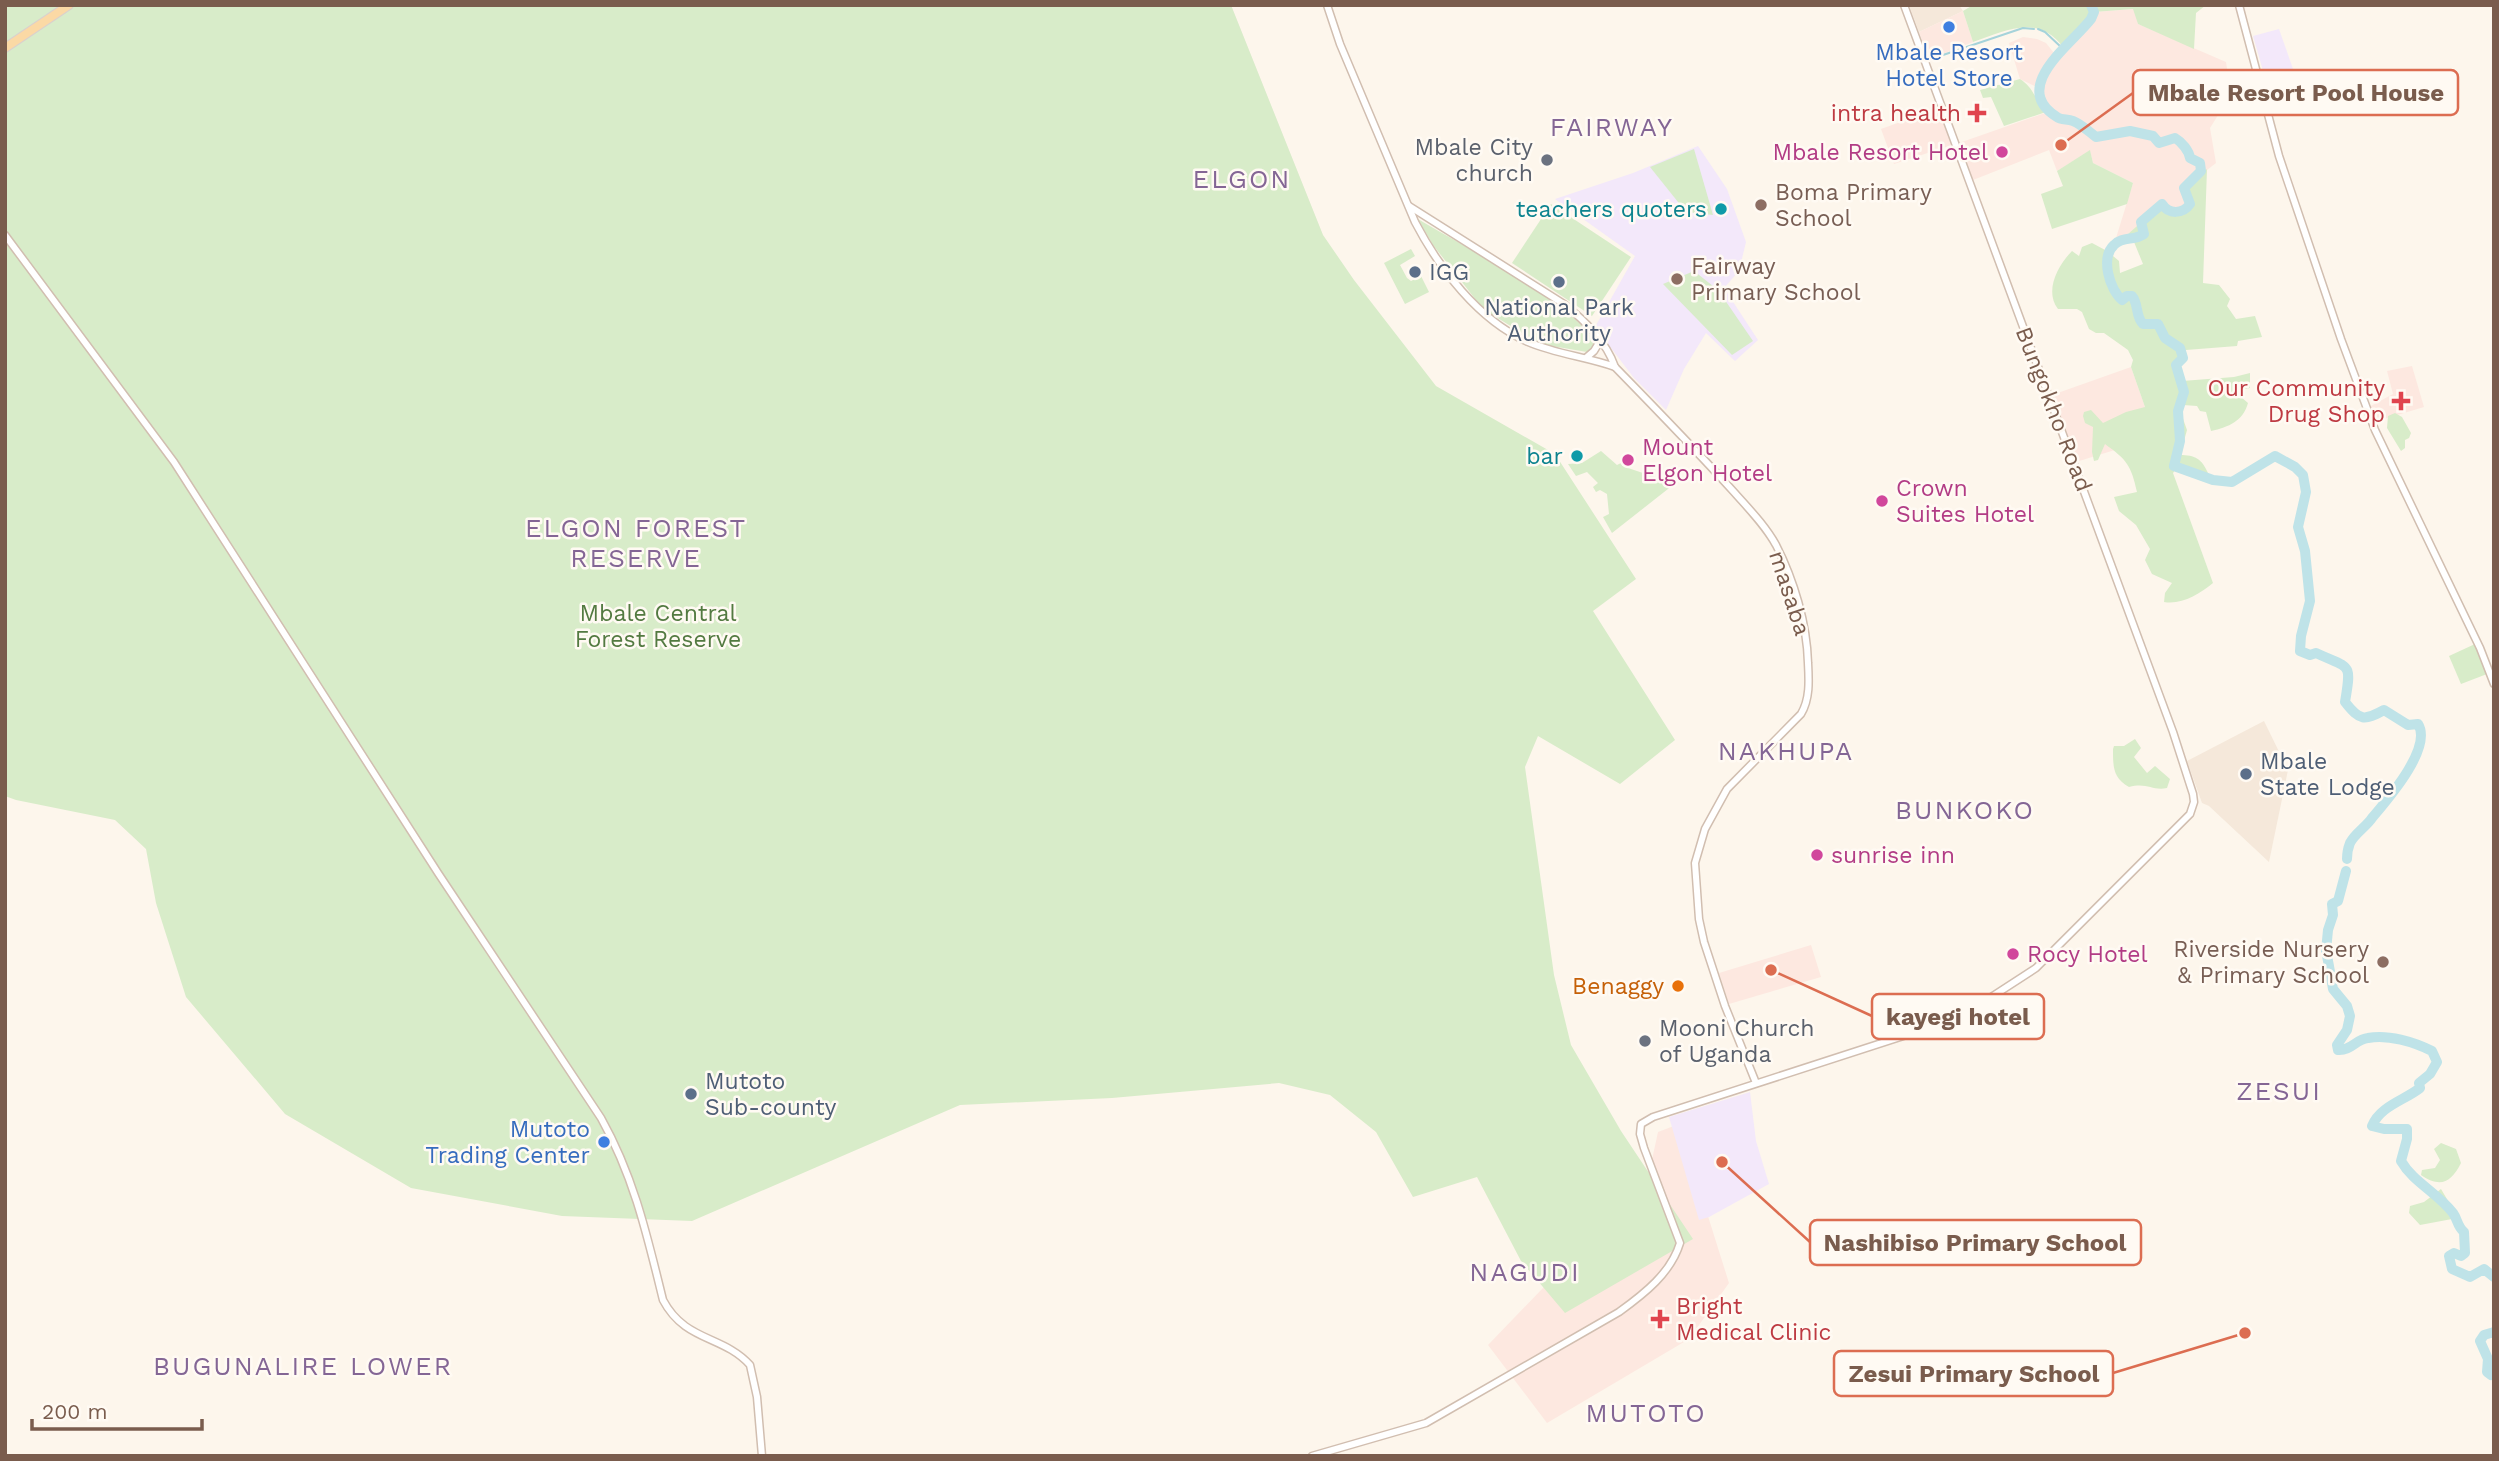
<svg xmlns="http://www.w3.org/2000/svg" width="2499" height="1461" font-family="'Work Sans',sans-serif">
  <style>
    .residential { fill: #f5e8da }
    .commercial { fill: #fde8e0 }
    .education { fill: #f3e8fa }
    .green { fill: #d8ecc9; fill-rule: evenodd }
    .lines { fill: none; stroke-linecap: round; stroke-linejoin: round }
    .stream { stroke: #a5d3da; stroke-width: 2 }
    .river { stroke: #bfe3e8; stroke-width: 10 }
    .minor-casing { stroke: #d1beb0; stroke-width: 9 }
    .major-casing { stroke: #dad1cd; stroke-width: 10 }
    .minor { stroke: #fff; stroke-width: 6 }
    .major { stroke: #fbd9a5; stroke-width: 8 }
    .shop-dot { fill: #3f7fe0; stroke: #fffaf3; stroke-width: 2.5 }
    .health-dot { fill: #e0444e; stroke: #fffaf3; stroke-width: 2.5 }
    .hotel-dot { fill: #d1479c; stroke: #fffaf3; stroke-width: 2.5 }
    .worship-dot { fill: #6b7280; stroke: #fffaf3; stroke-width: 2.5 }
    .education-dot { fill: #8d6e63; stroke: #fffaf3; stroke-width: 2.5 }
    .culture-dot { fill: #0f9aa8; stroke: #fffaf3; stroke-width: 2.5 }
    .service-dot { fill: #5c6f8a; stroke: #fffaf3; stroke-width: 2.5 }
    .food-dot { fill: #e8710a; stroke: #fffaf3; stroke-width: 2.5 }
    .labels { text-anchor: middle; stroke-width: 5; stroke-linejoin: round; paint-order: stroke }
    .shop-label { font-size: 23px; fill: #366cbe; stroke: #fffaf3 }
    .health-label { font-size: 23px; fill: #be3a42; stroke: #fffaf3; text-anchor: end }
    .worship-label { font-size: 23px; fill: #5b616d; stroke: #fffaf3; text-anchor: end }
    .hotel-label { font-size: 23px; fill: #b23c85; stroke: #fffaf3; text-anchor: start }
    .education-label { font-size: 23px; fill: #785e54; stroke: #fffaf3; text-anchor: start }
    .culture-label { font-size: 23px; fill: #0d838f; stroke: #fffaf3; text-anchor: end }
    .service-label { font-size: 23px; fill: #4e5e75; stroke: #fffaf3; text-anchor: start }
    .street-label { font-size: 23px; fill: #7a5c4d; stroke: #fffaf3 }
    .park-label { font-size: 23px; fill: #537a41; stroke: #fffaf3 }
    .food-label { font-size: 23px; fill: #c56008; stroke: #fffaf3; text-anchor: end }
    .quarter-label { font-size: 26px; letter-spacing: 2px; fill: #846695; stroke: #fffaf3 }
    .leader { fill: none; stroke: #dc6d51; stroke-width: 2.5 }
    .callout-dot { fill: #dc6d51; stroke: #fffaf3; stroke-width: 2.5 }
    .callout { fill: #fffaf3; stroke: #dc6d51; stroke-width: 2.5 }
    .callout-label { font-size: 24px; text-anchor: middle; font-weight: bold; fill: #7a5c4d }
  </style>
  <rect width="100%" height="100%" fill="#fdf6ec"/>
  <!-- residential -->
  <g class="residential">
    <path d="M1909,5H1959L1963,11L1919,32Z"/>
    <path d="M2264,721L2288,770L2269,862L2209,806L2202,803L2187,761Z"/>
  </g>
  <!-- commercial -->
  <g class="commercial">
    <path d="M2134,9L2138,24L2226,62L2230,88L2256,84L2261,102L2232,112H2220L2210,128L2216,163L2184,188L2190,204L2185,210L2175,212L2165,209L2162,205L2128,234L2116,238L2133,183L2093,163L2090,151L2057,171L2049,150L1973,180L1959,143L2045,113L2038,103L2039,88L2020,79L2009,43L2023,37L2037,39L2046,43L2054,53L2063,47L2094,12Z"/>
    <path d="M1963,11L1973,42L1932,58L1928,57L1919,32Z"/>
    <path d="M1939,108L1952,145L1894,164L1881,129Z"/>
    <path d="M2412,366L2424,407L2374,422L2369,407L2393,394L2387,371Z"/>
    <path d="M2131,367L2145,407L2131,445L2076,462L2052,395Z"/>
    <path d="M1811,945L1821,977L1729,1004L1719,973Z"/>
    <path d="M1679,1124L1729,1283L1689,1339L1547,1423L1488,1345L1567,1263L1645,1192L1658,1132Z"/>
  </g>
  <!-- education -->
  <g class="education">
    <path d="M2279,29L2298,83L2268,88L2253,36Z"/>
    <path d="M1698,146L1727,189L1746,242L1739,271L1724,288L1758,340L1735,361L1706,333L1684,369L1666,410L1634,378L1595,327L1635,256L1555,199L1633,173Z"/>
    <path d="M1750,1092L1756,1141L1769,1184L1709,1217L1699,1220L1669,1117Z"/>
  </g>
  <!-- green -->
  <g class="green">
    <path d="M5,5H1231L1323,235L1354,280L1436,386L1555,454L1636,579L1593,611L1675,740L1620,784L1538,736L1525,767L1554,975L1571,1045L1621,1131L1693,1239L1565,1313L1521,1261L1477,1177L1413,1197L1376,1132L1330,1095L1279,1083L1112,1098L960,1105L692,1221L562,1216L411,1188L285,1114L186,997L156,903L146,849L115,820L16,800L5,796Z"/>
    <path d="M1973,5H2206L2196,13L2194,49L2138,24L2133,9L2094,12L2063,47C2037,13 2006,31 1973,42L1963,11Z"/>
    <path d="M2020,79C2035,89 2034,99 2046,112L2004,126L1991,97L1983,98L1980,90Z"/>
    <path d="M1694,149L1713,215L1686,212L1650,167Z"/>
    <path d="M2090,150L2093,163L2133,183L2127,204L2052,229L2041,194L2063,186L2057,171Z"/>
    <path d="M2207,169L2203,283L2219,285L2230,299L2227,306L2236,319L2255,316L2262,337L2238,341L2237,346L2186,350L2181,353L2183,358L2179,365L2182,381L2234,377L2250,373V388L2234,391L2248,403C2243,421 2229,427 2211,431L2206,412L2200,411L2197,406L2183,405L2182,416L2187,430L2180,455C2195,455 2202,459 2208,473L2194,477L2176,469L2173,473L2213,583C2199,594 2182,605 2164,602L2165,593L2172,583L2152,574L2145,560L2150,549L2136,525L2119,511L2114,497L2137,492C2131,465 2127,460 2105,444L2098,460L2094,461L2092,452L2093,427L2085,423L2083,416L2084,412L2091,410L2103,423L2126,412L2145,407L2131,367L2133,360L2128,350L2104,333H2096L2089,329L2082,312L2077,309H2058C2044,291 2058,265 2072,251L2079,256L2082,247L2092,243L2107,251L2116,238L2128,234L2162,204C2167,213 2176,212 2185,210L2190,204L2184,188ZM2124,241L2134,242L2143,264L2120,273L2119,261L2113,256L2115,246Z"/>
    <path d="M1551,204L1631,257L1592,316L1512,263Z"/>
    <path d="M1418,219C1458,243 1575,305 1594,341L1593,349L1587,352L1540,344L1483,309L1433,245Z"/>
    <path d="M1411,249L1415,256L1400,265L1407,278L1411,281L1421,276L1429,292L1405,304L1384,263Z"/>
    <path d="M1694,271L1718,290L1753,341L1732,355L1663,284Z"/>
    <path d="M2395,413L2402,417L2411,433L2409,438L2405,440V448L2401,451L2387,428L2388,416Z"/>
    <path d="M1601,451L1617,465L1621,463L1625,467L1670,482L1673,485L1612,533L1603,517L1609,514L1607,494L1600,490L1596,492L1593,487L1598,483L1587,472L1576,476L1568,464L1582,463Z"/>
    <path d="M2475,644L2487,674L2461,684L2449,656Z"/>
    <path d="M2135,739L2141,748L2134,757L2147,773L2155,766L2170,779L2167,788C2152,791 2147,782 2129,787C2113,778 2113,767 2113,749L2114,746H2124Z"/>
    <path d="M2441,1143L2456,1149L2461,1163C2451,1183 2440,1188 2421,1175L2422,1170L2435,1168L2440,1160L2434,1149Z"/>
    <path d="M2441,1189L2454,1211L2452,1219L2420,1225L2409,1213L2410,1206L2424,1202Z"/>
  </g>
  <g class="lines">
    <!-- stream -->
    <g class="stream">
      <path d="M2038,29L2045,32L2061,47"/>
      <path d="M1940,56L2023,28L2034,29"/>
    </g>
    <!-- river -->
    <g class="river">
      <path d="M2091,5L2094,12L2091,19C2072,44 2009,87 2057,117C2061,120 2067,119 2073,121C2081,124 2088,131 2096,137L2130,131L2153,136L2159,143L2175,138C2182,142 2189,151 2190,158L2200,163L2201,171L2184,188L2190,204C2183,214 2169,215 2162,204L2141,222L2144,234C2135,241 2122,236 2114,245C2100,258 2110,290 2122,300L2127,296H2132C2139,304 2135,316 2143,324H2158L2165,338L2180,348L2183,358L2176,365L2184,392L2178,411L2180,441L2174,466L2213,480L2232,482L2275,456L2295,467L2303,475L2306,492L2298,527L2305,551L2310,601L2301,636L2300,651L2310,655L2316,653C2350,669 2352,661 2345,702C2360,721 2364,721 2384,710L2408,725L2418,724C2433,748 2387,800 2372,818C2366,827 2355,833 2350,843C2348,848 2347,854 2347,859"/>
      <path d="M2346,871L2338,901L2332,904L2333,915L2328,930L2326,951L2329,966L2333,989L2347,1006L2350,1016L2347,1030L2337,1045L2338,1050C2351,1051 2356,1039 2368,1038C2388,1034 2414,1042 2432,1051L2437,1062L2430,1074L2419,1083L2420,1088C2405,1100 2380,1106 2372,1126L2384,1129H2407V1139L2401,1161C2413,1182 2438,1193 2453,1213C2458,1220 2457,1226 2464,1232L2465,1253L2461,1256L2454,1253L2449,1256L2452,1269L2470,1277L2484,1269L2494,1277"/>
      <path d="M2494,1332L2484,1335L2480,1341L2488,1359L2487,1372L2491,1375L2494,1372"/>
    </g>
    <defs>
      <g id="minor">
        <path d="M1327,5L1340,44L1415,222C1439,268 1478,320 1528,342C1556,354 1587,357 1615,367"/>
        <path d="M2239,5L2279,156L2341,339L2375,430L2480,648L2494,684"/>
        <path d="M1409,206L1564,304C1585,321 1606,341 1615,367C1655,408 1695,449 1733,491C1748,508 1765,525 1776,545C1794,580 1807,624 1808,663C1809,681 1810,699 1801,714L1727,789L1705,829L1695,863L1699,919L1704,942L1725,1006L1756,1083"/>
        <path d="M5,235L174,462L438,873L601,1118C634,1177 647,1235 663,1300C685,1342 723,1335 750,1365L757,1397L762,1456"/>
        <path d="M1587,357L1594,351L1600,341"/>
        <path d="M1312,1456L1426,1423L1619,1312C1644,1294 1671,1273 1680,1243L1644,1148L1640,1134L1641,1124L1653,1117L1959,1018L2036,968L2190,814L2194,802L2193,794L2173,732L1904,5"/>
      </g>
      <path id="major" d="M5,48L69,5"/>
    </defs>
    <!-- minor casing -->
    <use href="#minor" class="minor-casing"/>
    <!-- major casing -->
    <use href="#major" class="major-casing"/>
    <!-- minor -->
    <use href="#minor" class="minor"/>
    <!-- major -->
    <use href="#major" class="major"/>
  </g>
  <!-- markers -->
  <g class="shop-dot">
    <circle cx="1949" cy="27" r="7"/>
    <circle cx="604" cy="1142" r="7"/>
  </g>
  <g class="health-dot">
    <path d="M1973.5 102.5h7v7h7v7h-7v7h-7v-7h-7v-7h7z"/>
    <path d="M2397.5 390.5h7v7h7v7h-7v7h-7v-7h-7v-7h7z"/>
    <path d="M1656.5 1308.5h7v7h7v7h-7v7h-7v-7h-7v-7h7z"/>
  </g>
  <g class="hotel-dot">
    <circle cx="2002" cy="152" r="7"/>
    <circle cx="1628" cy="460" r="7"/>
    <circle cx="1882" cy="501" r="7"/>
    <circle cx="1817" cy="855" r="7"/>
    <circle cx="2013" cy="954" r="7"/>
  </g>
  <g class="worship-dot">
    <circle cx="1547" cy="160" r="7"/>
    <circle cx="1645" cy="1041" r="7"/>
  </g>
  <g class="education-dot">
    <circle cx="1761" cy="205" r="7"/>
    <circle cx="1677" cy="279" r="7"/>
    <circle cx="2383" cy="962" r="7"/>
  </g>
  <g class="culture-dot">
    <circle cx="1721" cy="209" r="7"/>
    <circle cx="1577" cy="456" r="7"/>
  </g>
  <g class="service-dot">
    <circle cx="1415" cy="272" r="7"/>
    <circle cx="1559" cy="282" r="7"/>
    <circle cx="2246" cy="774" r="7"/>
    <circle cx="691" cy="1094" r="7"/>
  </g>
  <circle class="food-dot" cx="1678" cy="986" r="7"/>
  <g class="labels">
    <!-- shop labels -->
    <g class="shop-label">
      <text x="1949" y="60">Mbale Resort<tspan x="1949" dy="26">Hotel Store</tspan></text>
      <text x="590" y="1137" text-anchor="end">Mutoto<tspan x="590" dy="26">Trading Center</tspan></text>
    </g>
    <!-- health labels -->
    <g class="health-label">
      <text x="1961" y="121">intra health</text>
      <text x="2385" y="396">Our Community<tspan x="2385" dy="26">Drug Shop</tspan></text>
      <text x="1676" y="1314" text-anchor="start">Bright<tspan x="1676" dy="26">Medical Clinic</tspan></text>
    </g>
    <!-- worship labels -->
    <g class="worship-label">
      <text x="1533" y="155">Mbale City<tspan x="1533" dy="26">church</tspan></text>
      <text x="1659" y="1036" text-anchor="start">Mooni Church<tspan x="1659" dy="26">of Uganda</tspan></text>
    </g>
    <!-- hotel labels -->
    <g class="hotel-label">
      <text x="1988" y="160" text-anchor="end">Mbale Resort Hotel</text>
      <text x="1642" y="455">Mount<tspan x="1642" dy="26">Elgon Hotel</tspan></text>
      <text x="1896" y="496">Crown<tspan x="1896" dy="26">Suites Hotel</tspan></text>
      <text x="1831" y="863">sunrise inn</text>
      <text x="2027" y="962">Rocy Hotel</text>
    </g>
    <!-- education labels -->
    <g class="education-label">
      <text x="1775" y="200">Boma Primary<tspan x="1775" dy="26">School</tspan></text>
      <text x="1691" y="274">Fairway<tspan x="1691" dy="26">Primary School</tspan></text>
      <text x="2369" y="957" text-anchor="end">Riverside Nursery<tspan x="2369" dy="26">&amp; Primary School</tspan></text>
    </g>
    <!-- culture labels -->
    <g class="culture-label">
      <text x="1707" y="217">teachers quoters</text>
      <text x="1563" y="464">bar</text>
    </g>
    <!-- service labels -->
    <g class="service-label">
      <text x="1429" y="280">IGG</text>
      <text x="1559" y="315" text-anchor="middle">National Park<tspan x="1559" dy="26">Authority</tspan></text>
      <text x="2260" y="769">Mbale<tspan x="2260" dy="26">State Lodge</tspan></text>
      <text x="705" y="1089">Mutoto<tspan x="705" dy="26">Sub-county</tspan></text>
    </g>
    <!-- street labels -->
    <g class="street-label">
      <text transform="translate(2054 409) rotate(69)" y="8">Bungokho Road</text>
      <text transform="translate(1790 593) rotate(72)" y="8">masaba</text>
    </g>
    <!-- park labels -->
    <g class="park-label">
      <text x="658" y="621">Mbale Central<tspan x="658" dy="26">Forest Reserve</tspan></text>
    </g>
    <!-- food labels -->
    <g class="food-label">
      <text x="1664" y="994">Benaggy</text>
    </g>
    <!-- quarter labels -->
    <g class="quarter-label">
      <text x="1612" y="136">FAIRWAY</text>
      <text x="1242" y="188">ELGON</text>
      <text x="636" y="537">ELGON FOREST<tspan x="636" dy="30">RESERVE</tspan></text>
      <text x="1786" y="760">NAKHUPA</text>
      <text x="1965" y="819">BUNKOKO</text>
      <text x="2279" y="1100">ZESUI</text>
      <text x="1525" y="1281">NAGUDI</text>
      <text x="303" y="1375">BUGUNALIRE LOWER</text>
      <text x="1646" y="1422">MUTOTO</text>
    </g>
  </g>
  <!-- callouts -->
  <path class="leader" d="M2061 145L2133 93M1771 970L1872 1016M1722 1162L1810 1242M2245 1333L2113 1373"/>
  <g class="callout-dot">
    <circle cx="2061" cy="145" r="7"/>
    <circle cx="1771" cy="970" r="7"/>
    <circle cx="1722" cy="1162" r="7"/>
    <circle cx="2245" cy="1333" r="7"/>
  </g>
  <g class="callout">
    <rect x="2133" y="70" width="325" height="45" rx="7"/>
    <rect x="1872" y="994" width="172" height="45" rx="7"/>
    <rect x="1810" y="1220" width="331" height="45" rx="7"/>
    <rect x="1834" y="1351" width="279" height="45" rx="7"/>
  </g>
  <g class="callout-label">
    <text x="2296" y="101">Mbale Resort Pool House</text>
    <text x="1958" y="1025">kayegi hotel</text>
    <text x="1975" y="1251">Nashibiso Primary School</text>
    <text x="1974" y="1382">Zesui Primary School</text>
  </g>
  <!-- border -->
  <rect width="2499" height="1461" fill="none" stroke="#7a5c4d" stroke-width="14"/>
  <!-- scale -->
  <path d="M32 1419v10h170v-10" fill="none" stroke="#7a5c4d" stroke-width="3.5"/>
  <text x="42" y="1419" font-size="21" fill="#7a5c4d" stroke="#fffaf3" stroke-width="5" paint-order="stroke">200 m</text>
</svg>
